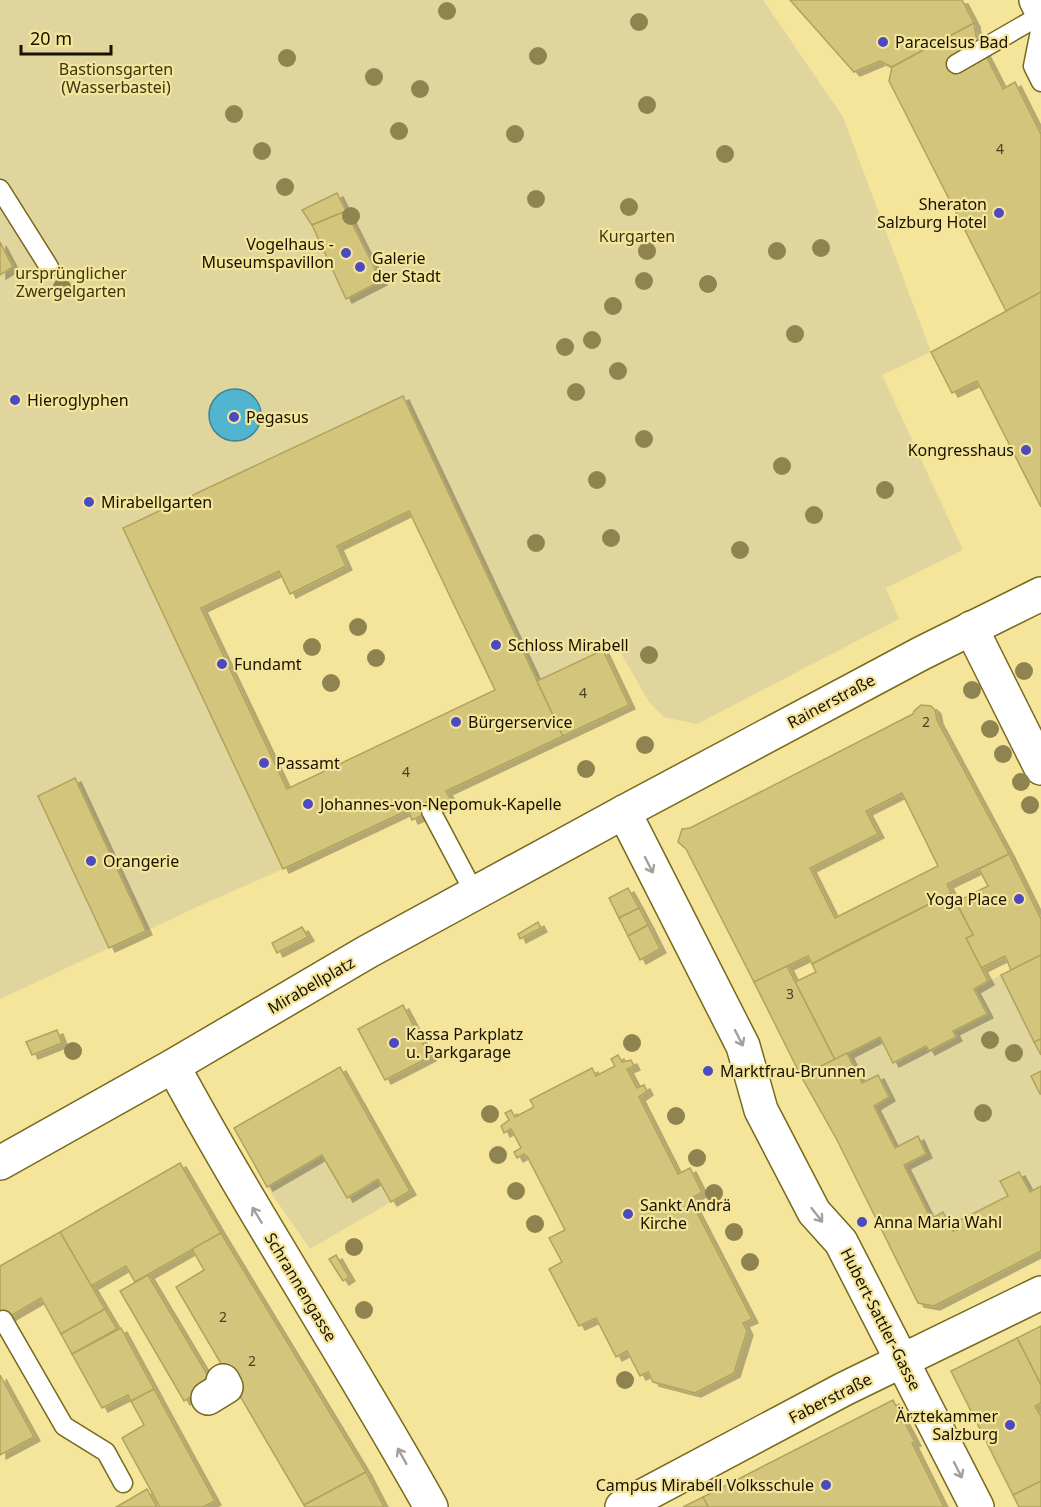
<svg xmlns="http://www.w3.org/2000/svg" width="1041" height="1507" font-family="'Noto Sans',sans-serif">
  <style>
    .green { fill: #e0d59d }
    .water { fill: #52b5d0; stroke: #418492; stroke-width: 1.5 }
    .building { fill: #d4c57c; stroke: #b2a35b; stroke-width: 1.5; fill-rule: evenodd; filter: url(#shadow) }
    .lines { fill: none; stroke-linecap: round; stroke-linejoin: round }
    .lane-casing { stroke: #77691c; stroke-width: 21 }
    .street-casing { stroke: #77691c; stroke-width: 36 }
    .secondary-casing { stroke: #77691c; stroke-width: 36 }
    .lane { stroke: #fff; stroke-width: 18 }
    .street { stroke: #fff; stroke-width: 33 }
    .secondary { stroke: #fff; stroke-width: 33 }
    .tree { fill: #8f8450 }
    .oneway { stroke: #a3a099 }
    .poi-dot { fill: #4c4ac0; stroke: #f4e59b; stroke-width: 2 }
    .labels { text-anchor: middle; stroke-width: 4.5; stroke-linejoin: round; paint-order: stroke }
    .number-label { font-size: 14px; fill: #473f1f }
    .poi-label { font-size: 16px; fill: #181200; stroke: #f4e59b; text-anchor: start }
    .park-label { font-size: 16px; fill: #3c3512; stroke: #f4e59b }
    .street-label { font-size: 16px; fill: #181200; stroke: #f4e59b }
  </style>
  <defs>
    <filter id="shadow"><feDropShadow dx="6" dy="4" stdDeviation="0" flood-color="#0004"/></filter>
  </defs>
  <rect width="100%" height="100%" fill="#f4e59b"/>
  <!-- green -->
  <g class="green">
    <path d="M0,0H763L843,117L931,352L882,375L963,550L886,588L899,619L697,724L664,717L649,702L615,643L537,681L403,396L123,528L283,869L197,907L0,999Z"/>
    <path d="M1001,975L1041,1055V1071L1031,1077L1041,1094V1186L1030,1192L1019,1172L1001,1181L1008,1196L954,1223L957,1230L953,1231L943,1213L931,1219L904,1165L926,1154L918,1137L895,1148L874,1106L889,1097L878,1075L862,1083L847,1053L880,1037L893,1063L926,1046L929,1051L956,1037L953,1031L986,1014L974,989Z"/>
    <path d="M322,1155L347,1198L378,1179L391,1202L310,1249L267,1187Z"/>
  </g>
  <!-- water -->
  <circle class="water" cx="235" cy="415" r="26"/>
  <!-- building -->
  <g class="building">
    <path d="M790,0H962L974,23L892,67L880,61L854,72Z"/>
    <path d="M974,23L976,36L1003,89L1015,82L1041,134V292L1006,311L889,81L892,67Z"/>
    <path d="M337,193L346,211L312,225L302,210Z"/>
    <path d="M346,211L381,281L346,299L312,225Z"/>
    <path d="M0,242L13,267L0,275Z"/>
    <path d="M1041,292V507L977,381L952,393L931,352Z"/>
    <path d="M403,396L563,736L446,791L452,802L412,820L408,810L283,869L123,528ZM409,511L495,690L287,789L201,608L279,571L290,594L346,566L337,546Z"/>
    <path d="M603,650L629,705L563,736L537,681Z"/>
    <path d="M921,705L931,706L935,710L937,720L1009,854L947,884L951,893L842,948L812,964L808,956L754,982L686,849L678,842L682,829L690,828L913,714L914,711ZM902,793L938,866L835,918L810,868L878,834L866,811Z"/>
    <path d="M75,778L146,931L109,948L38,796Z"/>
    <path d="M1009,854L1041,919V955L1011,970L1005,956L981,968L966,938L973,935L956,902L988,886L979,869Z"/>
    <path d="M628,888L639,908L619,918L609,898Z"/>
    <path d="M951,893L973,935L966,938L988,981L974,989L987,1014L953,1031L956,1037L929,1051L926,1046L893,1063L880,1037L835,1060L795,982L816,972L812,964Z"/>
    <path d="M639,908L648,925L628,936L619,918Z"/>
    <path d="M538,922L541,928L520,939L518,934Z"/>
    <path d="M648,925L660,949L640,960L628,936Z"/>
    <path d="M302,927L308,937L277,953L272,943Z"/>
    <path d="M1041,955V1039L1034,1042L1001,975Z"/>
    <path d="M787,966L835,1060L801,1076L754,982Z"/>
    <path d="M403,1005L430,1057L385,1080L358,1029Z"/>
    <path d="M57,1030L62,1043L32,1055L26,1042Z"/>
    <path d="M1041,1039V1055L1034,1042Z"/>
    <path d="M847,1053L862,1083L878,1075L889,1097L874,1106L895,1148L918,1136L926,1154L904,1165L931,1219L943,1212L953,1231L957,1230L954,1223L1008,1196L1000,1181L1019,1172L1030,1192L1041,1186V1251L934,1306L918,1303L837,1140L801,1076Z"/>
    <path d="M618,1055L622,1062L631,1060L634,1066L627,1069L637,1088L644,1085L647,1091L639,1097L678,1174L690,1168L702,1192L690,1199L752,1319L743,1323L747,1331L734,1373L695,1393L653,1382L648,1372L640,1376L627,1351L616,1357L596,1318L579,1326L549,1269L562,1262L549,1238L565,1230L527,1156H525L524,1154L517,1158L514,1152L521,1148L511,1129L504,1133L501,1126L509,1120L505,1113L511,1110L515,1117L534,1107L530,1100L592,1068L596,1076L615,1066L611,1059Z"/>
    <path d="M340,1067L410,1191L391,1202L378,1179L347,1198L322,1155L267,1187L234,1128Z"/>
    <path d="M1041,1071V1094H1040L1031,1076Z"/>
    <path d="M180,1163L221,1233L135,1282L126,1266L91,1286L60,1232Z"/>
    <path d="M60,1232L105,1309L61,1334L41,1298L0,1322V1266Z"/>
    <path d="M221,1233L366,1472L304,1505L176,1287L204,1270L192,1249Z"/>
    <path d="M336,1255L349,1277L343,1281L329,1259Z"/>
    <path d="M148,1275L213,1384L184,1401L120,1291Z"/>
    <path d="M105,1309L117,1329L72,1354L61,1334Z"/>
    <path d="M1041,1326V1385L1017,1338Z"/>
    <path d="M121,1328L154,1389L131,1401L128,1395L102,1408L72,1354Z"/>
    <path d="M1017,1338L1041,1385V1403L1035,1406L1041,1416V1481L1013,1495L951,1371Z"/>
    <path d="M0,1375L34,1437L0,1455Z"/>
    <path d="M154,1389L215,1501L203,1507H160L122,1438L144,1425L131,1401Z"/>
    <path d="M893,1400L915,1442L912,1443L944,1507H708L703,1497Z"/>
    <path d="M366,1472L384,1507H305L304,1505Z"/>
    <path d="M1041,1481V1507H1019L1013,1495Z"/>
    <path d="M147,1489L157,1507H116L125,1502Z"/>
    <path d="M703,1497L708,1507H683Z"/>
  </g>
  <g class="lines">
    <defs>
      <g id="lane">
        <path d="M1041,26L1033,66L1041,82"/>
        <path d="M956,64L1041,15"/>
        <path d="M0,189L49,267"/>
        <path d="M431,811L475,894"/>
        <path d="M3,1320L64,1426L106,1452L123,1483"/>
      </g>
      <g id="street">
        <path d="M624,812L743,1046L761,1110L814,1212L841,1242L977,1507"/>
        <path d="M173,1066C254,1216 348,1358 431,1507"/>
        <path d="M208,1398L226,1387L223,1381"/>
        <path d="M622,1507L844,1389L1041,1293"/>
      </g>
      <g id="secondary">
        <path d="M1036,0L1041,10"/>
        <path d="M971,628L1041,768"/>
        <path d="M0,1163L173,1066L367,952L624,812L922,653L1041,594"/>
      </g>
    </defs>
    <!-- lane casing -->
    <use href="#lane" class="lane-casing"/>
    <!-- street casing -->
    <use href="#street" class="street-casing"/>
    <!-- secondary casing -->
    <use href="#secondary" class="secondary-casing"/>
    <!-- lane -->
    <use href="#lane" class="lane"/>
    <!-- street -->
    <use href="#street" class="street"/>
    <!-- secondary -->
    <use href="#secondary" class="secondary"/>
  </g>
  <!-- trees -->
  <g class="tree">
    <circle cx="447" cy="11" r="9"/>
    <circle cx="639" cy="22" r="9"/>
    <circle cx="538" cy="56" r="9"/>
    <circle cx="287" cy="58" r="9"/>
    <circle cx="374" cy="77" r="9"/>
    <circle cx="420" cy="89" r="9"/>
    <circle cx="647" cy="105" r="9"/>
    <circle cx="234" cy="114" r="9"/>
    <circle cx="399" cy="131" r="9"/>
    <circle cx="515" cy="134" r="9"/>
    <circle cx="262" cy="151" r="9"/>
    <circle cx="725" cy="154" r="9"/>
    <circle cx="285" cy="187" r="9"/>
    <circle cx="536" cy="199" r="9"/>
    <circle cx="629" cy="207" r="9"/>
    <circle cx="351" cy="216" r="9"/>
    <circle cx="821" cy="248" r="9"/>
    <circle cx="647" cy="251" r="9"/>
    <circle cx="777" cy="251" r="9"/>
    <circle cx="644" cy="281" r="9"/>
    <circle cx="708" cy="284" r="9"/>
    <circle cx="62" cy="287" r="9"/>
    <circle cx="613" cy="306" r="9"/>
    <circle cx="795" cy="334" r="9"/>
    <circle cx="592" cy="340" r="9"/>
    <circle cx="565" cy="347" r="9"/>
    <circle cx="618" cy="371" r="9"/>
    <circle cx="576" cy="392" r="9"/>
    <circle cx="644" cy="439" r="9"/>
    <circle cx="782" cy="466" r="9"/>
    <circle cx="597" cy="480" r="9"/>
    <circle cx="885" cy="490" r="9"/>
    <circle cx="814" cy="515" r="9"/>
    <circle cx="611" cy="538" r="9"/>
    <circle cx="536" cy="543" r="9"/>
    <circle cx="740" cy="550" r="9"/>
    <circle cx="358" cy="627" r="9"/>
    <circle cx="312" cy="647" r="9"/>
    <circle cx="649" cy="655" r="9"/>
    <circle cx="376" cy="658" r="9"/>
    <circle cx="1024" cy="671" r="9"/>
    <circle cx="331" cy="683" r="9"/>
    <circle cx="972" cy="690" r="9"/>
    <circle cx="990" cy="729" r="9"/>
    <circle cx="645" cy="745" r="9"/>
    <circle cx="1003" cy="754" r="9"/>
    <circle cx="586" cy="769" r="9"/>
    <circle cx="1021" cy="782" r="9"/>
    <circle cx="1030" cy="805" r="9"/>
    <circle cx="990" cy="1040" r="9"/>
    <circle cx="632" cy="1043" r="9"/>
    <circle cx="73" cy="1051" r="9"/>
    <circle cx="1014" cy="1053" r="9"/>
    <circle cx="983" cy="1113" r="9"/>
    <circle cx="490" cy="1114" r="9"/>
    <circle cx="676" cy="1116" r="9"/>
    <circle cx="498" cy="1155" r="9"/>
    <circle cx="697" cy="1158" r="9"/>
    <circle cx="516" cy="1191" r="9"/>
    <circle cx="714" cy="1193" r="9"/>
    <circle cx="535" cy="1224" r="9"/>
    <circle cx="734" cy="1232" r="9"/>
    <circle cx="354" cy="1247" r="9"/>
    <circle cx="750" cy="1262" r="9"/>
    <circle cx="364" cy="1310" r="9"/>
    <circle cx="625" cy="1380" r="9"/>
  </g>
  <!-- one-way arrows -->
  <defs><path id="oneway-shaft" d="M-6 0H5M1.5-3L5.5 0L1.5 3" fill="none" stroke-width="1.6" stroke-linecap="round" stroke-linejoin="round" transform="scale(1.5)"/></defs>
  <g class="oneway">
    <use href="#oneway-shaft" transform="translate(649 865) rotate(63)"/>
    <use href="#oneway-shaft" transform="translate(739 1038) rotate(63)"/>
    <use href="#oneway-shaft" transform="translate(257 1215) rotate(-121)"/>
    <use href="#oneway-shaft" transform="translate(817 1215) rotate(52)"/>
    <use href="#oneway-shaft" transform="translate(402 1456) rotate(-119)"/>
    <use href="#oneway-shaft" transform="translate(958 1470) rotate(63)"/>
  </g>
  <!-- markers -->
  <g class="poi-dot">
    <circle cx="883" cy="42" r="6"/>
    <circle cx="999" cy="213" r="6"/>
    <circle cx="346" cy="253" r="6"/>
    <circle cx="360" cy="267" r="6"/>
    <circle cx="15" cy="400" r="6"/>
    <circle cx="234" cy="417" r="6"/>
    <circle cx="1026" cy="450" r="6"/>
    <circle cx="89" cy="502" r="6"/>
    <circle cx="496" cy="645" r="6"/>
    <circle cx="222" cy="664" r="6"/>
    <circle cx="456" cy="722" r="6"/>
    <circle cx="264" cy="763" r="6"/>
    <circle cx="308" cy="804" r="6"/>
    <circle cx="91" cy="861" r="6"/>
    <circle cx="1019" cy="899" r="6"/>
    <circle cx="394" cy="1043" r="6"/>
    <circle cx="708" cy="1071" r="6"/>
    <circle cx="628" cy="1214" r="6"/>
    <circle cx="862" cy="1222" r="6"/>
    <circle cx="1010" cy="1425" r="6"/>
    <circle cx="826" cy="1485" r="6"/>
  </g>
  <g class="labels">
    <!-- number labels -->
    <g class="number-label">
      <text x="1000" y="154">4</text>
      <text x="583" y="698">4</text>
      <text x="926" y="727">2</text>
      <text x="406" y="777">4</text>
      <text x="790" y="999">3</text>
      <text x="223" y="1322">2</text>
      <text x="252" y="1366">2</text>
    </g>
    <!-- poi labels -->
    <g class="poi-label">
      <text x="895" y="48">Paracelsus Bad</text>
      <text x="987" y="210" text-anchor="end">Sheraton<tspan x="987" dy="18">Salzburg Hotel</tspan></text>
      <text x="334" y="250" text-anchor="end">Vogelhaus -<tspan x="334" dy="18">Museumspavillon</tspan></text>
      <text x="372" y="264">Galerie<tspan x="372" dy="18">der Stadt</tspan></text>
      <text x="27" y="406">Hieroglyphen</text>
      <text x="246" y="423">Pegasus</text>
      <text x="1014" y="456" text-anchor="end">Kongresshaus</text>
      <text x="101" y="508">Mirabellgarten</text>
      <text x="508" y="651">Schloss Mirabell</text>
      <text x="234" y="670">Fundamt</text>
      <text x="468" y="728">Bürgerservice</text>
      <text x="276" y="769">Passamt</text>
      <text x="320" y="810">Johannes-von-Nepomuk-Kapelle</text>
      <text x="103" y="867">Orangerie</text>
      <text x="1007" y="905" text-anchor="end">Yoga Place</text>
      <text x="406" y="1040">Kassa Parkplatz<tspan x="406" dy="18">u. Parkgarage</tspan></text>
      <text x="720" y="1077">Marktfrau-Brunnen</text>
      <text x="640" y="1211">Sankt Andrä<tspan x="640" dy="18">Kirche</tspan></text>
      <text x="874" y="1228">Anna Maria Wahl</text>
      <text x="998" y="1422" text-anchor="end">Ärztekammer<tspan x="998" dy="18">Salzburg</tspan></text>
      <text x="814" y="1491" text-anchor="end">Campus Mirabell Volksschule</text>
    </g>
    <!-- park labels -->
    <g class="park-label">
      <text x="116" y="75">Bastionsgarten<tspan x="116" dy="18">(Wasserbastei)</tspan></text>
      <text x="637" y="242">Kurgarten</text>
      <text x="71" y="279">ursprünglicher<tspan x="71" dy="18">Zwergelgarten</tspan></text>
    </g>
    <!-- street labels -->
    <g class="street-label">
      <text transform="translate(831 701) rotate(-28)" y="6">Rainerstraße</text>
      <text transform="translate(311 985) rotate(-30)" y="6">Mirabellplatz</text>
      <text transform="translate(301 1287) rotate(59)" y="6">Schrannengasse</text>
      <text transform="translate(881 1319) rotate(63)" y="6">Hubert-Sattler-Gasse</text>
      <text transform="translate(830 1398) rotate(-27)" y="6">Faberstraße</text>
    </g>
  </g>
  <!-- scale -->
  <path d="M21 45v9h90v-9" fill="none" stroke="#181200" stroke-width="3"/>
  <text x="30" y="45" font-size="18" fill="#181200" stroke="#f4e59b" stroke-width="4.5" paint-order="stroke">20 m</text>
</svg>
